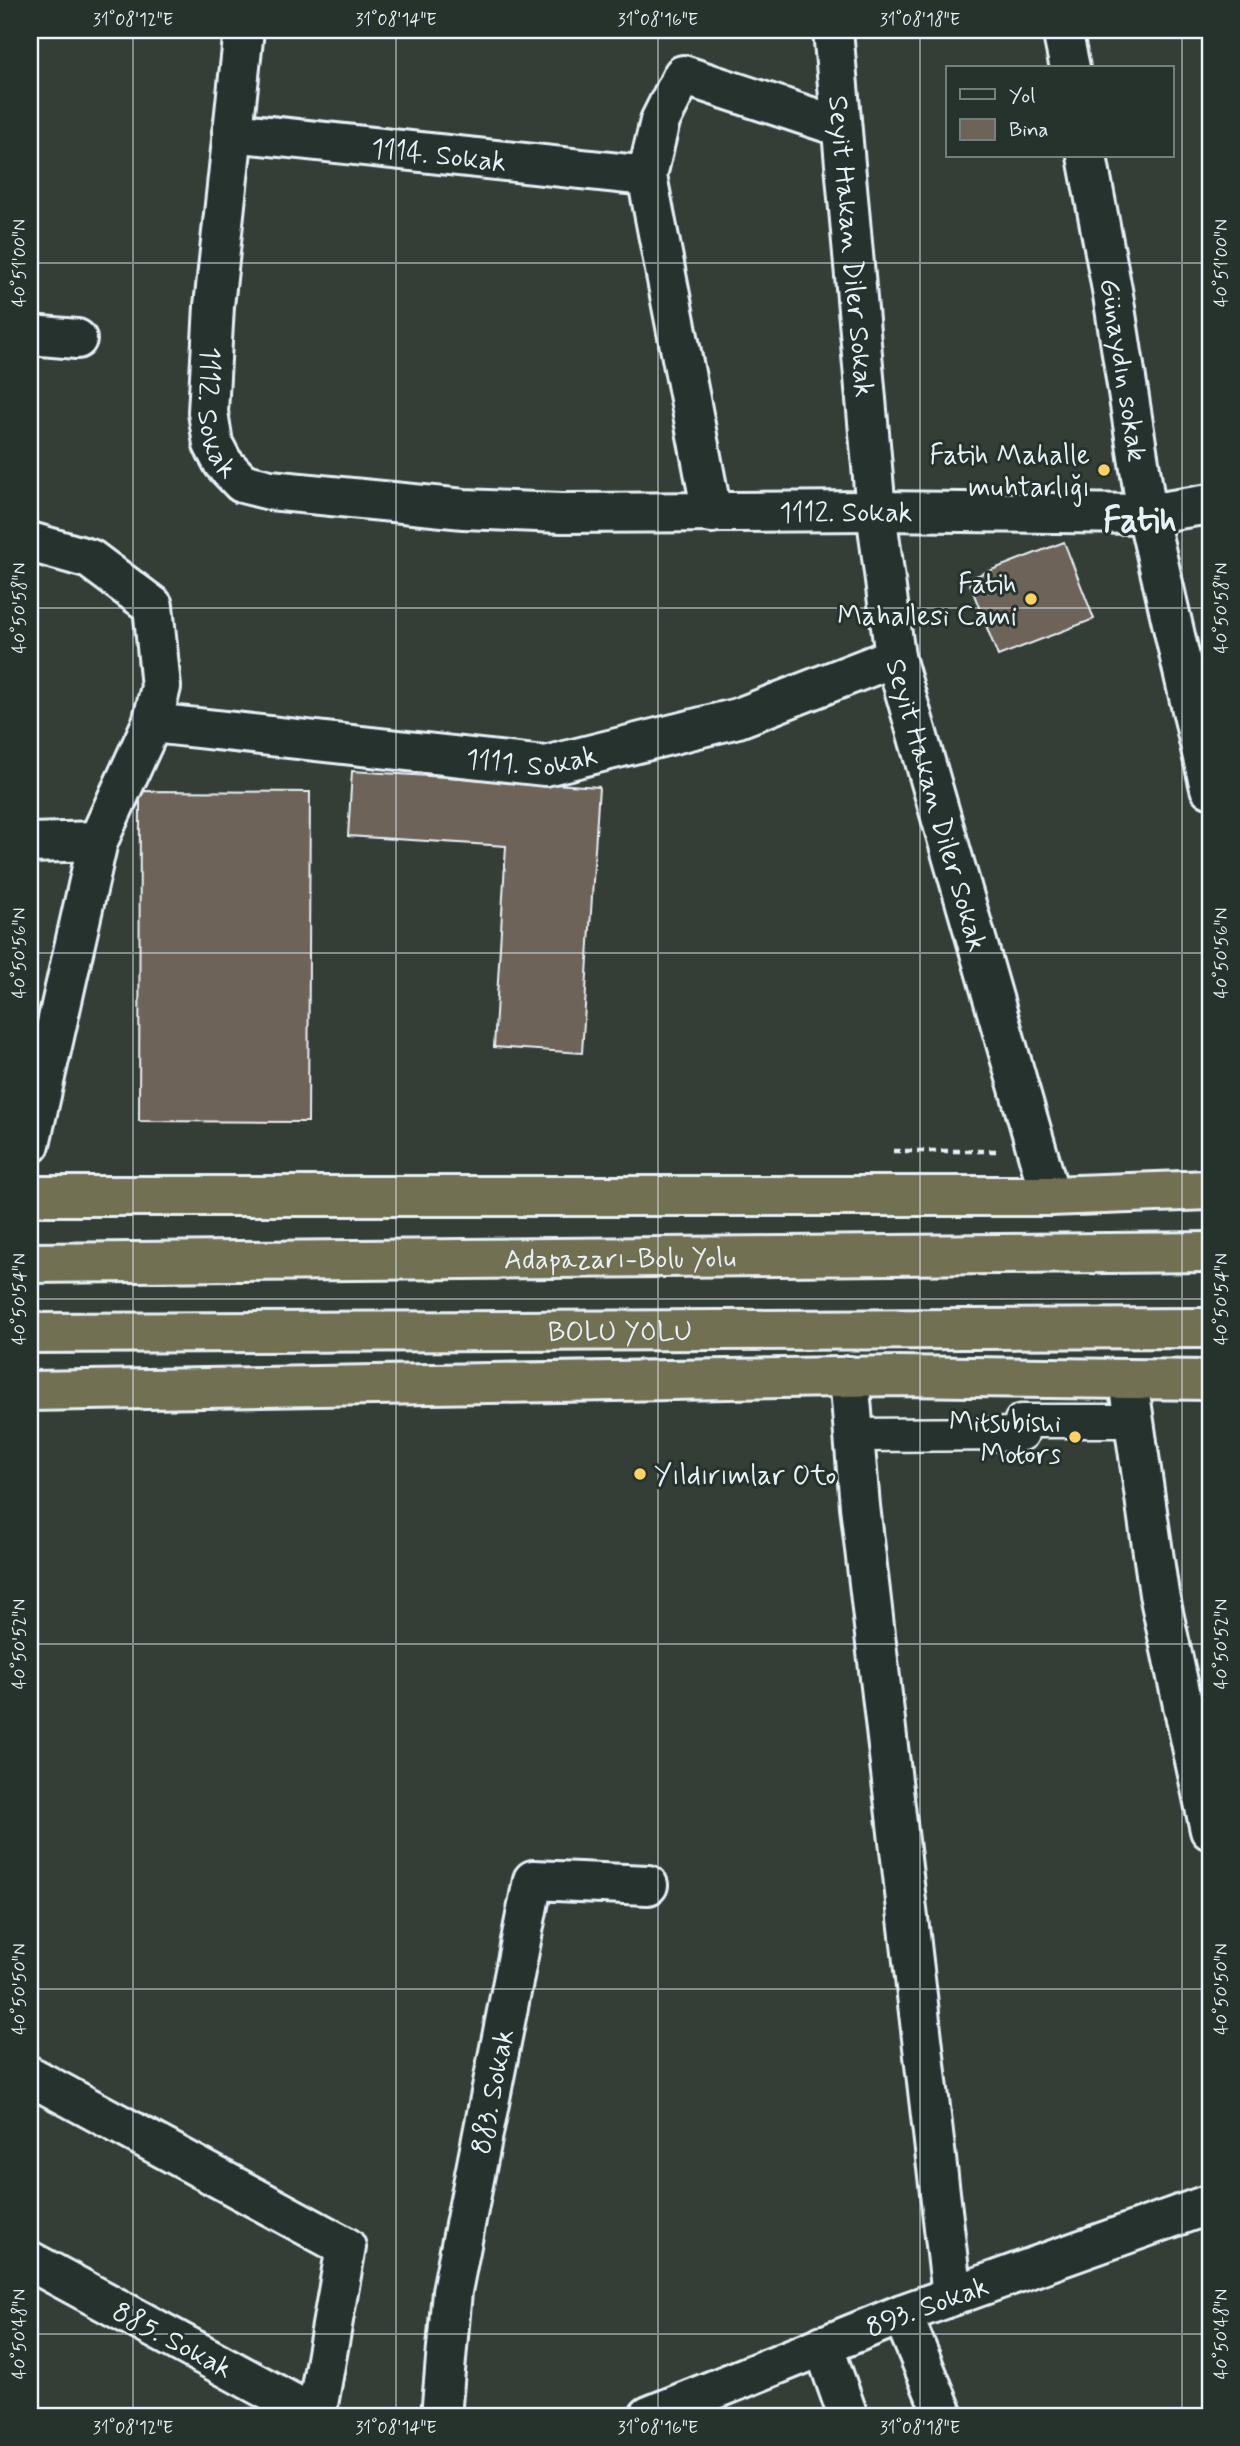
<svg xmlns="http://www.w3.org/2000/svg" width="1240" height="2446" font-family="Mynerve,sans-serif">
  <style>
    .building { fill: #6e6359; stroke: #e8f1f8; stroke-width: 2 }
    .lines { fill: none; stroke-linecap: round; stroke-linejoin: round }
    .pedestrian-casing { stroke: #e8f1f8; stroke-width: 37 }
    .minor-casing { stroke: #e8f1f8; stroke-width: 44 }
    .tertiary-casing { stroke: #e8f1f8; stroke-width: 44 }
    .trunk-casing { stroke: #e8f1f8; stroke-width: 44 }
    .path { stroke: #e8f1f8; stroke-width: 4.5; stroke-dasharray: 7 5; stroke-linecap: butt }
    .pedestrian { stroke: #26332d; stroke-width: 32 }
    .minor { stroke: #26332d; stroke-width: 38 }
    .tertiary { stroke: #26332d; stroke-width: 38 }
    .trunk { stroke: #716f52; stroke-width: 38 }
    .ticks { fill: none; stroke: #e8f1f8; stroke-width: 2; stroke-opacity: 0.45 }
    .poi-dot { fill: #ffd166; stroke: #26332d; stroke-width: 2.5 }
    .labels { text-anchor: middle; stroke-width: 6; stroke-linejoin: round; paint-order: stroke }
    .street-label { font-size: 28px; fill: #e8f1f8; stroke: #26332d }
    .poi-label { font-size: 28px; fill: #e8f1f8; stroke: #26332d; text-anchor: end }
    .district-label { font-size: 35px; font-weight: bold; fill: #e8f1f8; stroke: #26332d }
    .neatline { fill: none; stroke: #e8f1f8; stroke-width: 2.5 }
    .ticks-label { font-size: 18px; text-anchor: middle; fill: #e8f1f8 }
  </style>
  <rect width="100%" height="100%" fill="#343d36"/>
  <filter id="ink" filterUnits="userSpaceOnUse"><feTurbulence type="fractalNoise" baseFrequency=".0143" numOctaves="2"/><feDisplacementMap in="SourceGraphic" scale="14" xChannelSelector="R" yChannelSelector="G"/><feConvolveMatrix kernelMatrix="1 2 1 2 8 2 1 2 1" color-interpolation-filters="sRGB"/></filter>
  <g filter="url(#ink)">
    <!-- building -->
    <g class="building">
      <path d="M1064,542L1094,619L998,656L968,579Z"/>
      <path d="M352,771L599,787L582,1053L494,1047L506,846L348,836Z"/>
      <path d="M140,791L310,792L308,1122L139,1121Z"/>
    </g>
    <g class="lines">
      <defs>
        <path id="pedestrian" d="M854,1435L1022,1434L1021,1421H1134"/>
        <g id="minor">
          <path id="s1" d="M244,30L214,306L208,412L213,444L223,463L242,483L270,490L464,509L562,513L876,511L1147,514L1210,504"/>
          <path id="s2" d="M833,30L876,511L895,657L1050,1196"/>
          <path d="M1062,30L1070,68"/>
          <path id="s3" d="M232,132L647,176"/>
          <path id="s4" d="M1087,156L1113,295L1147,514L1210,788"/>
          <path d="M30,335L77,339"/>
          <path d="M712,513L647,176L660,121L683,75L841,127"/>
          <path d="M30,542L90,559L153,606L161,687L152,723L98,841L30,1144"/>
          <path id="s5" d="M152,723L545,766L738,718L895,657"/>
          <path d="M30,843L98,841"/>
          <path d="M849,1376L860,1506L952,2296"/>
          <path d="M1128,1380L1159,1594L1210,1830"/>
          <path d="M30,2076L346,2247L316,2416L30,2261"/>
          <path d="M902,2314L944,2416"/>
          <path d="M823,2345L848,2416"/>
          <path id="s6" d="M441,2416L452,2291L533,1880L648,1885"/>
        </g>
        <g id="tertiary">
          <path id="s7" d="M649,2416L902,2314L1210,2204"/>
        </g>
        <g id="trunk">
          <path d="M30,1196H1050L1210,1190"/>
          <path id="s8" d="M30,1263L1210,1252"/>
          <path id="s9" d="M30,1333L1210,1328"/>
          <path d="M30,1391L898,1376L1210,1380"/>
        </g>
      </defs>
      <!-- pedestrian casing -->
      <use href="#pedestrian" class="pedestrian-casing"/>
      <!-- minor casing -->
      <use href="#minor" class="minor-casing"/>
      <!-- tertiary casing -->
      <use href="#tertiary" class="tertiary-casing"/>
      <!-- trunk casing -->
      <use href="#trunk" class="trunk-casing"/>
      <!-- path -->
      <path class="path" d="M893,1151H997"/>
      <!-- pedestrian -->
      <use href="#pedestrian" class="pedestrian"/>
      <!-- minor -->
      <use href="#minor" class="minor"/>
      <!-- tertiary -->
      <use href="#tertiary" class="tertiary"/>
      <!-- trunk -->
      <use href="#trunk" class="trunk"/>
    </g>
  </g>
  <!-- ticks -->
  <path class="ticks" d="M133,30V2416M396,30V2416M658,30V2416M920,30V2416M1182,30V2416M30,263H1210M30,608H1210M30,953H1210M30,1299H1210M30,1644H1210M30,1989H1210M30,2334H1210"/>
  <!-- markers -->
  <g class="poi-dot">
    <circle cx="1104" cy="470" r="7"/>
    <circle cx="1031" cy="599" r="7"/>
    <circle cx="1075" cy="1437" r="7"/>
    <circle cx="640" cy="1474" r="7"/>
  </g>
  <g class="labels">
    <!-- street labels -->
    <g class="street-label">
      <text dy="10" stroke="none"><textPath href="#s3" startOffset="208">1114. Sokak</textPath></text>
      <text dy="10" stroke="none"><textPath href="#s2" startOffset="217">Seyit Hakan Diler Sokak</textPath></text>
      <text dy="10" stroke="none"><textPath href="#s4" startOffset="217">Günaydın sokak</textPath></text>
      <text dy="10" stroke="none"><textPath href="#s1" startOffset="385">1112. Sokak</textPath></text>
      <text dy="10" stroke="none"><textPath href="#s1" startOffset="1071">1112. Sokak</textPath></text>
      <text dy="10" stroke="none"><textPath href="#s5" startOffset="382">1111. Sokak</textPath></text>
      <text dy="10" stroke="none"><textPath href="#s2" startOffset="784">Seyit Hakan Diler Sokak</textPath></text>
      <text dy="10" stroke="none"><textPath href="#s8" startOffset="590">Adapazarı-Bolu Yolu</textPath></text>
      <text dy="10" stroke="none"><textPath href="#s9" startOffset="590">BOLU YOLU</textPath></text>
      <text dy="10" stroke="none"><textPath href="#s6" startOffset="329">883. Sokak</textPath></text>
      <text dy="10" stroke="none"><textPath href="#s7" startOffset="299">893. Sokak</textPath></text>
      <text transform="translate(173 2339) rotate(28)" y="10">885. Sokak</text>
    </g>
    <!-- poi labels -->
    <g class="poi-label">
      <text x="1090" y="464">Fatih Mahalle<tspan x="1090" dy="32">muhtarlığı</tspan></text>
      <text x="1017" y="593">Fatih<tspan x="1017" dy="32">Mahallesi Cami</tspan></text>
      <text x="1061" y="1431">Mitsubishi<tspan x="1061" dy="32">Motors</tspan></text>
      <text x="654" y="1484" text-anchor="start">Yıldırımlar Oto</text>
    </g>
    <!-- district labels -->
    <g class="district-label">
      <text x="1140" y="531">Fatih</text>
    </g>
  </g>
  <!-- margin -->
  <rect width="1240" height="2446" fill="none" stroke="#26332d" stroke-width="77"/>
  <!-- legend -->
  <rect x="946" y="66" width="228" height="91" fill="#26332d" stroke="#747f7e" stroke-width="2"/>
  <rect x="960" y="89" width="35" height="10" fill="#26332d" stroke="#747f7e" stroke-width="2"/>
  <text x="1009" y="102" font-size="21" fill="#e8f1f8">Yol</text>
  <rect x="960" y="119" width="35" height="21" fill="#6e6359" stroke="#747f7e" stroke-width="2"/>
  <text x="1009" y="136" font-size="21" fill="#e8f1f8">Bina</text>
  <rect x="38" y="38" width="1164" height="2370" class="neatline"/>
  <g class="ticks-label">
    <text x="133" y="25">31°08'12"E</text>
    <text x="396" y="25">31°08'14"E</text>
    <text x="658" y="25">31°08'16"E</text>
    <text x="920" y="25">31°08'18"E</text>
    <text transform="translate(19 263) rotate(-90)" y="6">40°51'00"N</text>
    <text transform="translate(1221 263) rotate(-90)" y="6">40°51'00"N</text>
    <text transform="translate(19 608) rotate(-90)" y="6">40°50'58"N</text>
    <text transform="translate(1221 608) rotate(-90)" y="6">40°50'58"N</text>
    <text transform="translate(19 953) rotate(-90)" y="6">40°50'56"N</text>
    <text transform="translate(1221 953) rotate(-90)" y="6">40°50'56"N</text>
    <text transform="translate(19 1299) rotate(-90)" y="6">40°50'54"N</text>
    <text transform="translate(1221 1299) rotate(-90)" y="6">40°50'54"N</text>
    <text transform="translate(19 1644) rotate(-90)" y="6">40°50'52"N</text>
    <text transform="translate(1221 1644) rotate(-90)" y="6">40°50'52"N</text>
    <text transform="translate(19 1989) rotate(-90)" y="6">40°50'50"N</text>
    <text transform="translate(1221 1989) rotate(-90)" y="6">40°50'50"N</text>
    <text transform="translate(19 2334) rotate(-90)" y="6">40°50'48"N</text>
    <text transform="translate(1221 2334) rotate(-90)" y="6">40°50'48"N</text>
    <text x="133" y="2433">31°08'12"E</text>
    <text x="396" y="2433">31°08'14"E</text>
    <text x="658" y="2433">31°08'16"E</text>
    <text x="920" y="2433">31°08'18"E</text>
  </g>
</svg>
